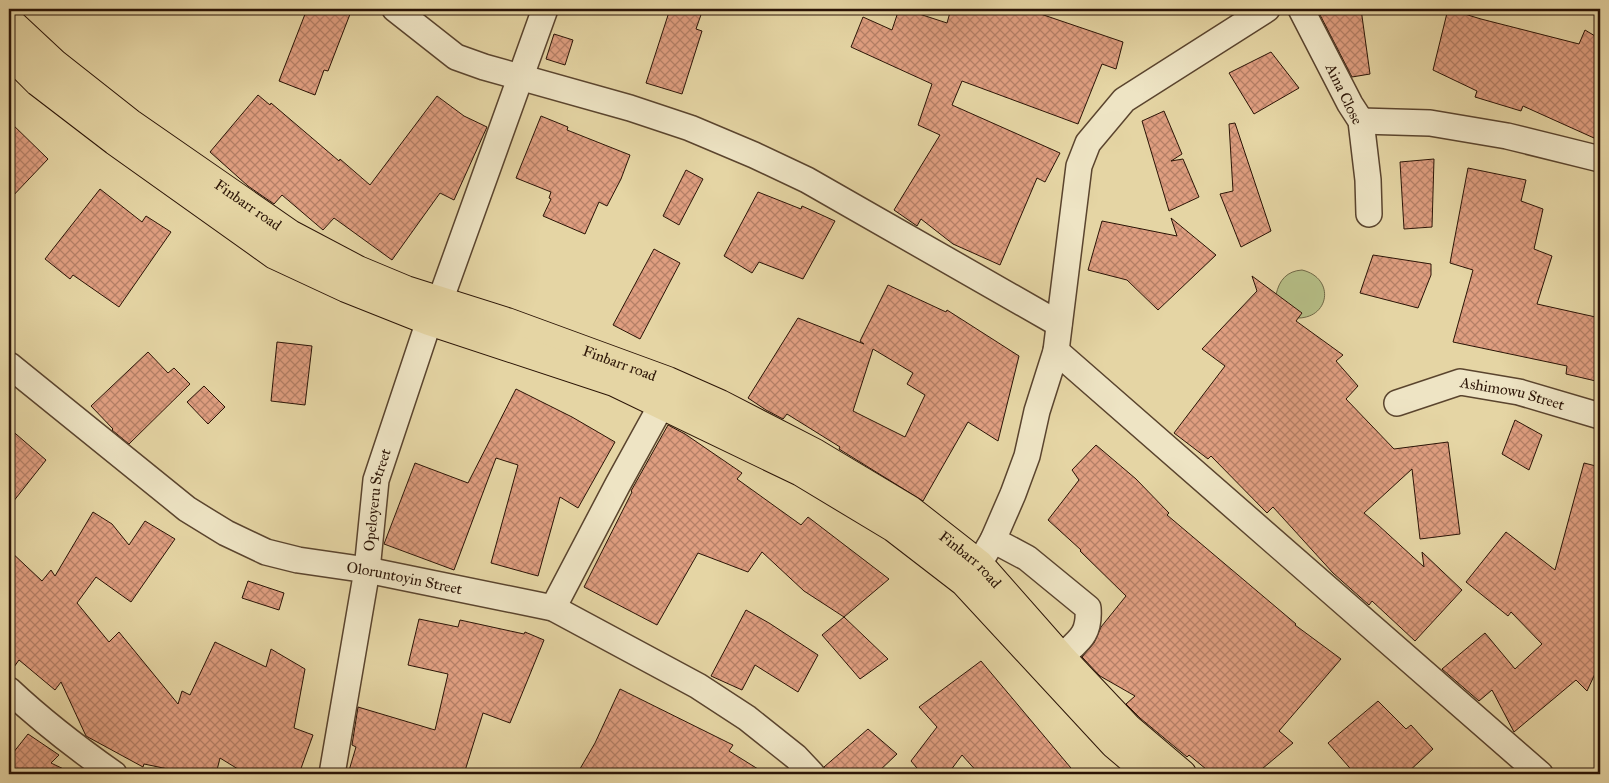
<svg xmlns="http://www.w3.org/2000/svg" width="1609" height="783" font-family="'IM FELL Great Primer',serif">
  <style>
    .green { fill: #b5bd85; stroke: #706846 }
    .building { fill: url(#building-cross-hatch); stroke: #2b1406; fill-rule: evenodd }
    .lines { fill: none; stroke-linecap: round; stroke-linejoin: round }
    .minor-casing { stroke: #5a442e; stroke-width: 28 }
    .major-casing { stroke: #2b1406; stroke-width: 30 }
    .minor { stroke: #eee4c4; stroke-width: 25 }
    .major { stroke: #e5d5a4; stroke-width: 28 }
    .labels { text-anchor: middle; stroke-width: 4.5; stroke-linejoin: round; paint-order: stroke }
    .street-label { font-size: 15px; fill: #2b1406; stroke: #eee4c4 }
  </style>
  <defs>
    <pattern id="building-cross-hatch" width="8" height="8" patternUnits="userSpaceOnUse" patternTransform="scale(1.25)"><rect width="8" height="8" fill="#df9e80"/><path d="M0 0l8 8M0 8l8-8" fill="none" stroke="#b58067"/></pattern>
  </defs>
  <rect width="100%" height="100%" fill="#e5d5a4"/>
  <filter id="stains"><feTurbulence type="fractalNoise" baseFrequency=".004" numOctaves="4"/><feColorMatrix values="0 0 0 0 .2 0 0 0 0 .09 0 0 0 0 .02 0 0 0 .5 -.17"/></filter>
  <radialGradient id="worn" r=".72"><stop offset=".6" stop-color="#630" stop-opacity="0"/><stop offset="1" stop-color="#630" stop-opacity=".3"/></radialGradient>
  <!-- green -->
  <path class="green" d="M1302,270C1336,278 1330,320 1295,318L1276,295C1279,280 1287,271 1302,270Z"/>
  <!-- building -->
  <g class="building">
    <path d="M307,9H352L328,71L324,70L315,95L279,81Z"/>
    <path d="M670,9H703L696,29L702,31L682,94L646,83Z"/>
    <path d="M899,9H904L947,23L951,9H1026L1123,42L1116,69L1102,64L1078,124L962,81L952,105L1060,153L1045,182L1037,178L1000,265L953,244L921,219L917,226L894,210L940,135L918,125L932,84L851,47L863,17L892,30Z"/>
    <path d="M1317,9H1361L1370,74L1352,77Z"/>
    <path d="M1448,9L1481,19L1579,44L1585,30L1600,39V120L1594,138L1523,106L1521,111L1475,97L1477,91L1433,70Z"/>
    <path d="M554,34L573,40L565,65L546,59Z"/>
    <path d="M1271,52L1299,88L1254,114L1229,73Z"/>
    <path d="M258,95L270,105L271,103L339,161L340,159L370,185L437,96L464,116L487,127L454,200L440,193L392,260L334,218L323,230L282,195L274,204L248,186L210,152Z"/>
    <path d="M1164,111L1182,154L1171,161L1183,159L1199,197L1169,211L1142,121Z"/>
    <path d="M541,116L568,127L567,130L630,155L621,179L607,206L599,202L585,234L543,216L551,199L549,198L551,192L516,178Z"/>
    <path d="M9,121L48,159L9,200Z"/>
    <path d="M1235,123L1271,231L1241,247L1220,194L1233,191L1229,124Z"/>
    <path d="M1434,159L1432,227L1404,229L1400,162Z"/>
    <path d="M1468,168L1526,180L1521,201L1543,209L1534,249L1552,256L1537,304L1600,318V382L1566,374L1567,366L1453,342L1473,270L1450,263Z"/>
    <path d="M686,170L703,179L679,225L663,216Z"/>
    <path d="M100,189L142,222L146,216L171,232L119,307L73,275L70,279L45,259Z"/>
    <path d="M758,192L801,209L802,206L835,221L803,279L759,262L752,273L724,256Z"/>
    <path d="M1171,218L1216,255L1158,310L1127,280L1088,270L1102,221L1177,236Z"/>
    <path d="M654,249L680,263L640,339L613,325Z"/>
    <path d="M1373,255L1431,264V275L1418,308L1360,293Z"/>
    <path d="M1252,276L1302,313L1296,321L1343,355L1336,361L1358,386L1346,399L1394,449L1448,442L1460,534L1420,539L1412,469L1364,513L1377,524L1424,567L1422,552L1462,590L1415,641L1372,601L1369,605L1333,573L1273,507L1267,513L1211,456L1208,459L1174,433L1225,366L1202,349L1257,291Z"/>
    <path d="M888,285L946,312L947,310L1019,356L998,441L968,422L923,501L839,449L840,447L787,414L783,419L766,410L748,398L798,318L864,344L860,341ZM873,349L913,373L907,384L925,395L905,437L853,411Z"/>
    <path d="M277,342L312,346L305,405L271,401Z"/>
    <path d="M148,352L168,373L174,368L190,384L129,444L112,430L113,429L91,406Z"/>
    <path d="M204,386L225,407L208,424L187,402Z"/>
    <path d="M516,389L572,417L615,442L578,508L560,497L538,576L491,563L518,465L496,458L454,570L384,544L415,463L468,483Z"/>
    <path d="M1515,420L1542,435L1529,470L1502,454Z"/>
    <path d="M668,425L685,434L742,473L737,479L801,525L808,517L889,579L844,617L804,591L762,552L748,572L698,553L657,625L584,587L632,492L631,491Z"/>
    <path d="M9,428L46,460L9,507Z"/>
    <path d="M1096,445L1136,479L1169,513L1167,515L1296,624L1295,625L1341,659L1279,731L1293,743L1256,774H1212L1189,755L1187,757L1140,718L1126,704L1135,696L1100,676L1082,657L1094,643L1101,627L1126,596L1080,551L1081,550L1048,520L1079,480L1072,470Z"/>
    <path d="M1584,463L1600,467V563L1595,579L1600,581V663L1587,691L1576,680L1514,732L1492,690L1479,701L1442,669L1485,633L1515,669L1542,644L1511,612L1508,616L1466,582L1506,532L1555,570Z"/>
    <path d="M93,512L112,524L129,545L145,521L175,539L131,602L96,577L77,603L109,642L119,632L178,704L182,691L190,695L215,642L266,667L271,649L305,669L294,728L313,735L299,774H246L220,758L216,774H192L144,764L143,767L86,736L61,682L55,690L19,660L9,674V550L42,581L51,570L55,576Z"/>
    <path d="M248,581L284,593L279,610L242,598Z"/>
    <path d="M746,610L769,623L818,655L798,692L755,665L742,690L711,676Z"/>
    <path d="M844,617L888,659L860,679L822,635Z"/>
    <path d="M419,619L458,627L460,620L524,634L525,632L544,640L510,723L483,713L464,774H348L356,747L352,745L358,707L435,730L448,674L408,665Z"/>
    <path d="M981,661L1076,774H979L962,755L948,774H922L911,761L937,727L919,707Z"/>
    <path d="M620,689L733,745L729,751L766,774H577L595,743Z"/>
    <path d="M1378,701L1406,729L1411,725L1433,749L1406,774H1355L1328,743Z"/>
    <path d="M868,729L897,754L876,774H826L824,767Z"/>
    <path d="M28,734L59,755L51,763L74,774H9V758Z"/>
  </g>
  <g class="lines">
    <defs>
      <g id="minor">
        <path d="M395,9L456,57L484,67L630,108L690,128L754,155L807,180L1059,324"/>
        <path d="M1301,9L1350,104L1361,121L1368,180L1369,214"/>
        <path d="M1361,121L1430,123L1507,136L1600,159"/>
        <path d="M440,301L545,9"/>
        <path d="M1056,351L1540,774"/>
        <path id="s1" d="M9,365L187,509L226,533L266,552L298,560L367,570L553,608L698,686L747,718L796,757L812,774"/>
        <path id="s2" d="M1397,403L1460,382L1519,392L1600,416"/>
        <path d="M993,540L1027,558L1088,608C1090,635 1079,640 1061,657"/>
        <path d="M979,564L993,540L1013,494L1027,456L1037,411L1056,351L1079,166L1088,143L1124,100L1267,9"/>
        <path d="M553,608L618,484L662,404"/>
        <path d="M9,690C42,721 77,748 114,774"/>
        <path id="s3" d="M332,774L367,570L376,480L429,321"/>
      </g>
      <g id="major">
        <path id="s4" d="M9,21L54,63L130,123L290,234L358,270L406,290L507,322L668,381L720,404L815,453L910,510L979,564L1061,657L1129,729L1182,774"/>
        <path d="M9,53L38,82L115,141L275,255L346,288L429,321L614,382L801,472L894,528L964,582L1114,744L1149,774"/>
      </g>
    </defs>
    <!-- minor casing -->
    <use href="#minor" class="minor-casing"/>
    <!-- major casing -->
    <use href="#major" class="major-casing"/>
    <!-- minor -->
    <use href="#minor" class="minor"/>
    <!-- major -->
    <use href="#major" class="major"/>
  </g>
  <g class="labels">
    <!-- street labels -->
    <g class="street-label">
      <text transform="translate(1344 94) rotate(64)" y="5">Aina Close</text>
      <text dy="5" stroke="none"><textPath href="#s4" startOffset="302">Finbarr road</textPath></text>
      <text dy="5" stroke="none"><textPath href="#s4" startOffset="708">Finbarr road</textPath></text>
      <text dy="5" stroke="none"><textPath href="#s2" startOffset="120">Ashimowu Street</textPath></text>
      <text dy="5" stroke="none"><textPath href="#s3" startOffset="278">Opeloyeru Street</textPath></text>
      <text dy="5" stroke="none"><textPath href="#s4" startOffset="1112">Finbarr road</textPath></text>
      <text dy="5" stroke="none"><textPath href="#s1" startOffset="460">Oloruntoyin Street</textPath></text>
    </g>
  </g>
  <!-- margin -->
  <rect width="1609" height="783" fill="none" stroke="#e5d5a4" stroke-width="30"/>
  <rect x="10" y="10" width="1589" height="763" fill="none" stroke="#2b1406" stroke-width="2.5"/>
  <rect x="15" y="15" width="1579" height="753" fill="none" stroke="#2b1406"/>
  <rect width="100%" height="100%" filter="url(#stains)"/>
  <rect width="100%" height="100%" fill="url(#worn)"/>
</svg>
